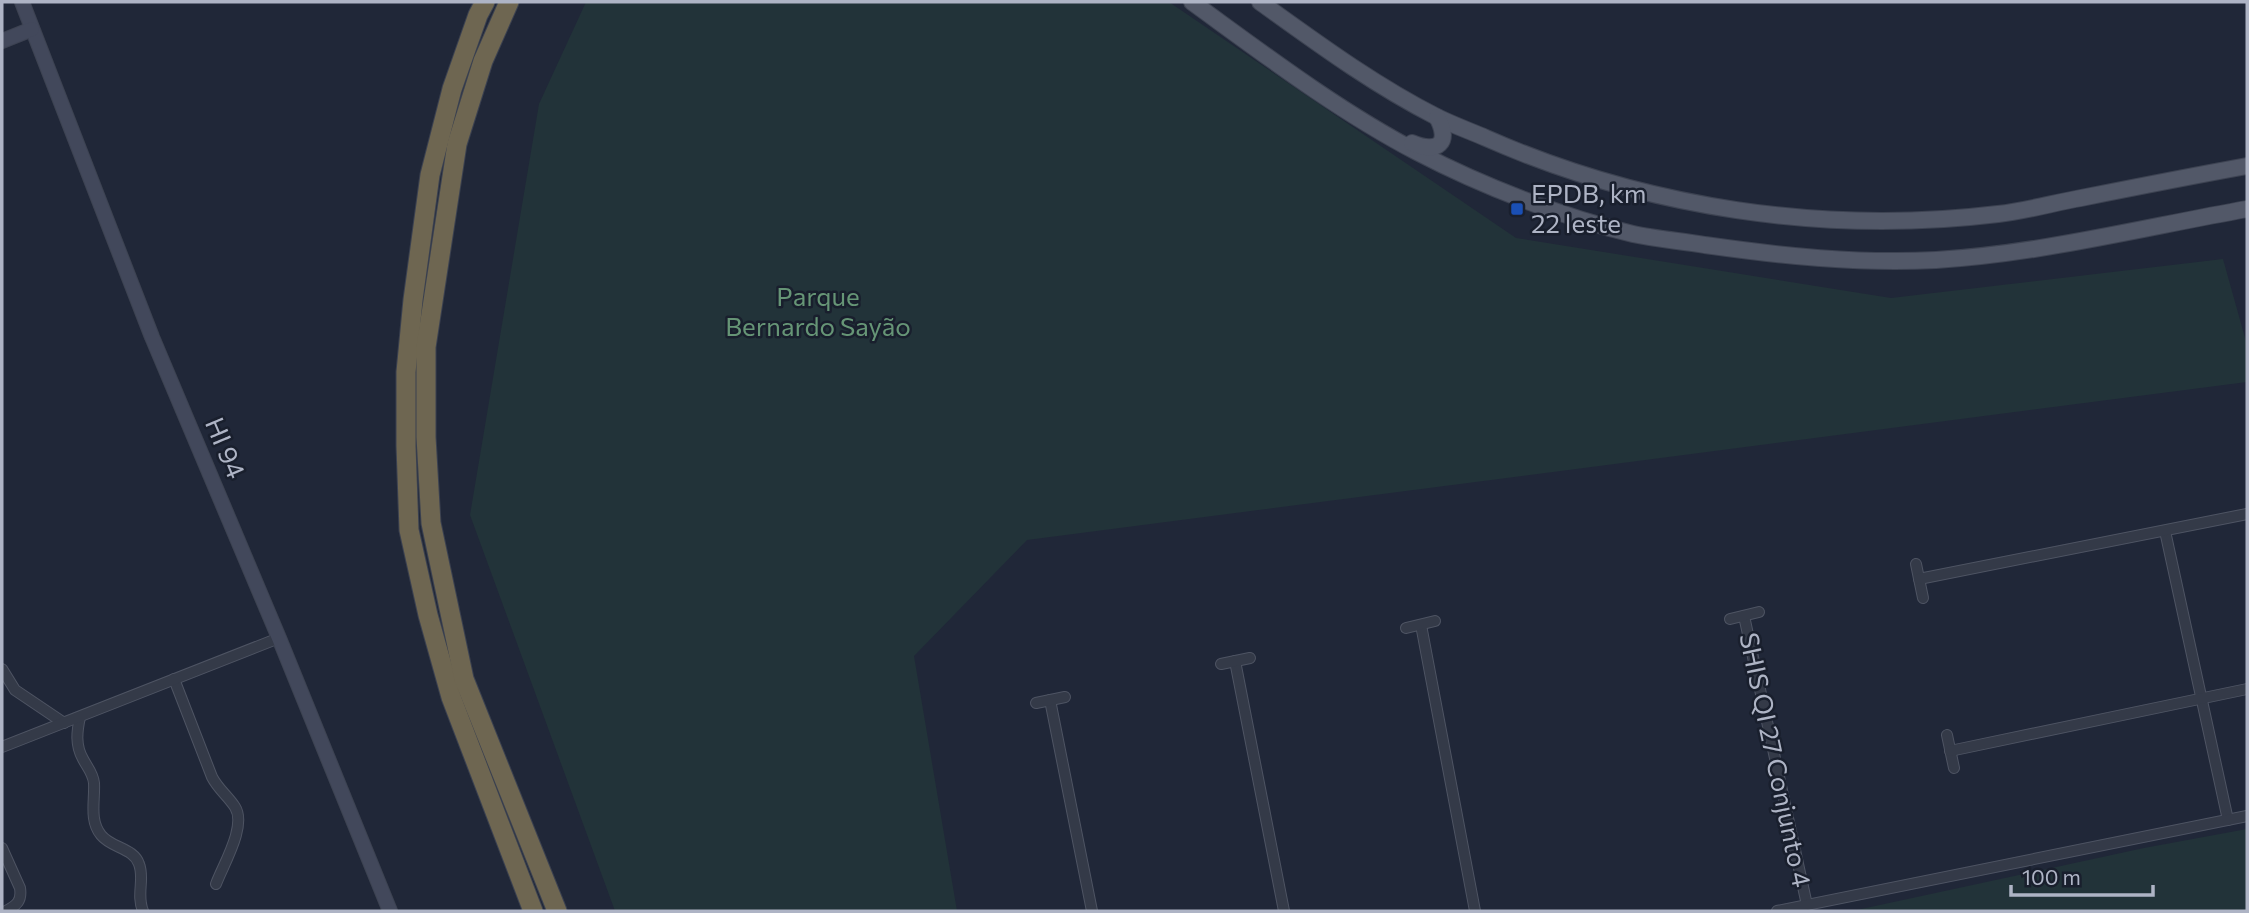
<svg xmlns="http://www.w3.org/2000/svg" width="2249" height="913" font-family="Commissioner,sans-serif">
  <style>
    .green { fill: #223339 }
    .lines { fill: none; stroke-linecap: round; stroke-linejoin: round }
    .street-casing { stroke: #4e5463; stroke-width: 12 }
    .secondary-casing { stroke: #3d4352; stroke-width: 16 }
    .primary-casing { stroke: #3d4352; stroke-width: 18 }
    .highway-casing { stroke: #3b4150; stroke-width: 21 }
    .street { stroke: #343a48; stroke-width: 10 }
    .secondary { stroke: #42485b; stroke-width: 14 }
    .primary { stroke: #525868; stroke-width: 16 }
    .highway { stroke: #6e6651; stroke-width: 19 }
    .transit-dot { fill: #1a4fb4; stroke: #191f2d; stroke-width: 2.5 }
    .labels { text-anchor: middle; stroke-width: 5; stroke-linejoin: round; paint-order: stroke }
    .poi-label { font-size: 26px; fill: #aeb4c5; stroke: #191f2d; text-anchor: start }
    .park-label { font-size: 26px; fill: #669576; stroke: #191f2d }
    .street-label { font-size: 26px; fill: #aeb4c5; stroke: #191f2d }
  </style>
  <rect width="100%" height="100%" fill="#202738"/>
  <!-- green -->
  <g class="green">
    <path d="M586,2H1169L1516,238L1891,298L2223,259L2247,345V382L1027,540L914,656L957,911H615L470,515L539,104Z"/>
    <path d="M2247,829V911H1852L2144,848Z"/>
  </g>
  <g class="lines">
    <defs>
      <g id="street">
        <path d="M2165,531L2228,820"/>
        <path d="M1916,564L1923,598"/>
        <path d="M1919,579L2247,514"/>
        <path d="M1744,616L1807,905"/>
        <path d="M1730,619L1759,612"/>
        <path d="M1421,625L1475,911"/>
        <path d="M1406,628L1435,621"/>
        <path d="M1235,661L1284,911"/>
        <path d="M1221,664L1250,658"/>
        <path d="M2,669L15,690L64,723"/>
        <path d="M174,679L212,777C218,789 228,796 235,807C247,826 223,865 216,884"/>
        <path d="M1050,700L1092,911"/>
        <path d="M1036,703L1065,697"/>
        <path d="M80,717C77,731 75,745 83,759C87,767 93,773 94,783C95,801 89,820 101,835C111,848 134,848 139,864C145,879 136,894 143,911"/>
        <path d="M1947,735L1954,768"/>
        <path d="M2,747L279,638"/>
        <path d="M1950,751L2247,689"/>
        <path d="M2,848L20,888C22,901 17,905 6,911"/>
        <path d="M1777,911L2247,816"/>
      </g>
      <g id="secondary">
        <path d="M22,2L152,337L279,638L390,911"/>
        <path d="M2,41L32,29"/>
      </g>
      <g id="primary">
        <path d="M1192,2C1265,55 1337,110 1417,152C1482,186 1562,217 1633,234C1656,239 1682,241 1705,245C1782,256 1858,264 1936,260C2038,254 2146,227 2247,209"/>
        <path d="M1260,2C1317,43 1374,85 1437,117C1453,125 1470,131 1486,138C1645,208 1825,235 1998,214C2026,211 2053,203 2081,198C2136,187 2192,176 2247,166"/>
        <path d="M1412,143C1438,154 1451,143 1437,117"/>
      </g>
      <g id="highway">
        <path d="M485,2L478,15L452,89L430,175L413,300L406,372V446L409,530L428,615L451,697L533,911"/>
        <path d="M509,2L483,61L457,144L426,347V437L431,523L464,679L557,911"/>
      </g>
    </defs>
    <!-- street casing -->
    <use href="#street" class="street-casing"/>
    <!-- secondary casing -->
    <use href="#secondary" class="secondary-casing"/>
    <!-- primary casing -->
    <use href="#primary" class="primary-casing"/>
    <!-- highway casing -->
    <use href="#highway" class="highway-casing"/>
    <!-- street -->
    <use href="#street" class="street"/>
    <!-- secondary -->
    <use href="#secondary" class="secondary"/>
    <!-- primary -->
    <use href="#primary" class="primary"/>
    <!-- highway -->
    <use href="#highway" class="highway"/>
  </g>
  <!-- markers -->
  <rect class="transit-dot" x="1510" y="202" width="14" height="14" rx="3.5"/>
  <g class="labels">
    <!-- poi labels -->
    <g class="poi-label">
      <text x="1531" y="203">EPDB, km<tspan x="1531" dy="30">22 leste</tspan></text>
    </g>
    <!-- park labels -->
    <g class="park-label">
      <text x="818" y="306">Parque<tspan x="818" dy="30">Bernardo Sayão</tspan></text>
    </g>
    <!-- street labels -->
    <g class="street-label">
      <text transform="translate(225 448) rotate(67)" y="9">HI 94</text>
      <text transform="translate(1775 760) rotate(78)" y="9">SHIS QI 27 Conjunto 4</text>
    </g>
  </g>
  <!-- border -->
  <rect width="2249" height="913" fill="none" stroke="#aeb4c5" stroke-width="7"/>
  <!-- scale -->
  <path d="M2011 885v10h142v-10" fill="none" stroke="#aeb4c5" stroke-width="3.5"/>
  <text x="2022" y="885" font-size="21" fill="#aeb4c5" stroke="#191f2d" stroke-width="5" paint-order="stroke">100 m</text>
</svg>
